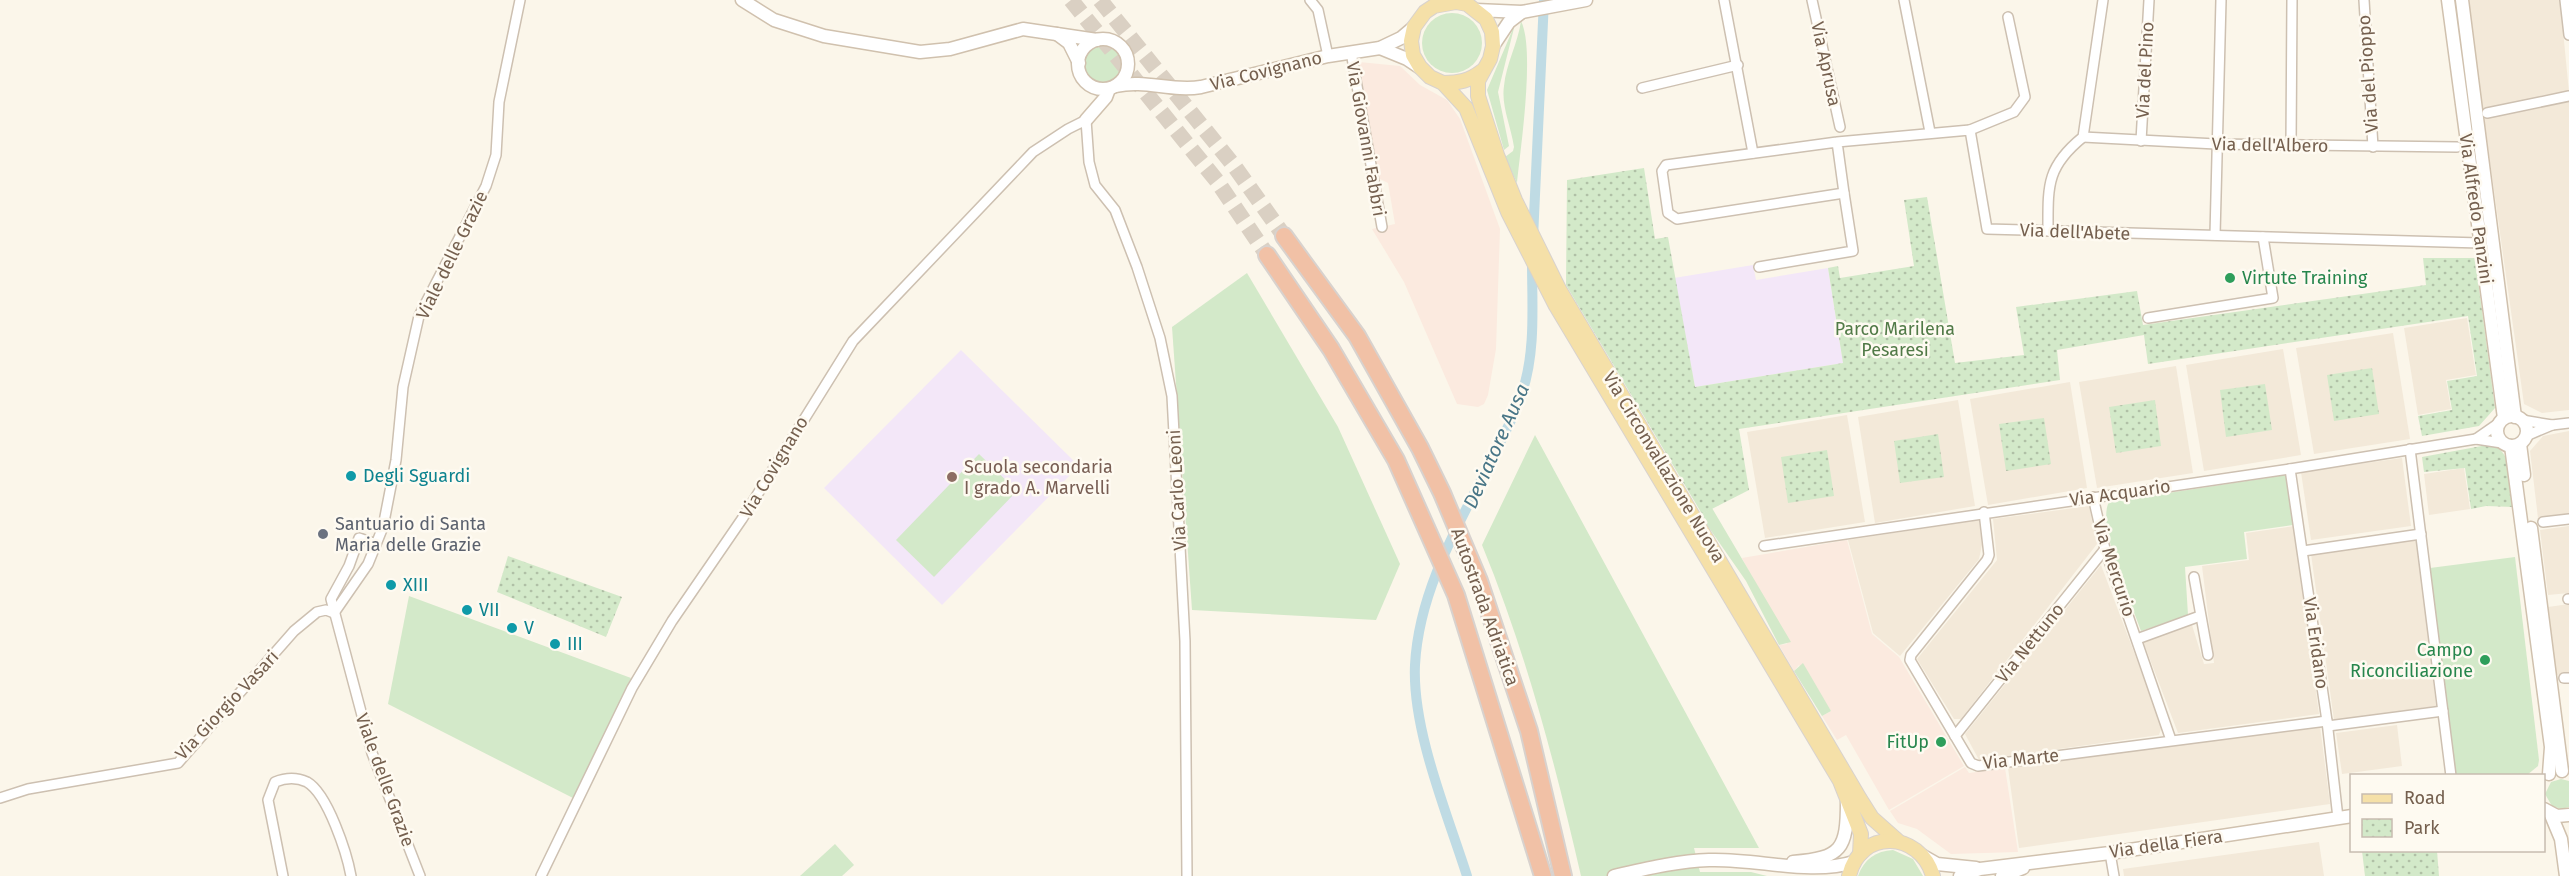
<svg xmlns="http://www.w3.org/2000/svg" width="2569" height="876" font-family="'Fira Sans',sans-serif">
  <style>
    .residential { fill: #f3e9d9 }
    .commercial { fill: #fbeadf }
    .education { fill: #f3e7f8 }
    .grass { fill: #d3e9c9 }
    .park { fill: url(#park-dots) }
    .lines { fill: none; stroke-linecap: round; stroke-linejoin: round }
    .canal { stroke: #bfdbe4; stroke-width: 10 }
    .highway-tunnel { stroke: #dad0c3; stroke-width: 16; stroke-dasharray: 16 8; stroke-linecap: butt }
    .street-casing { stroke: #cdc0b1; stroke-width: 12 }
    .secondary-casing { stroke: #d0c1ae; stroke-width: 15 }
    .primary-casing { stroke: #d8d2ce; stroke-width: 16 }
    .highway-casing { stroke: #d8d2ce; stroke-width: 20 }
    .street { stroke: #fff; stroke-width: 9 }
    .secondary { stroke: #fff; stroke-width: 12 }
    .primary { stroke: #f5e0a8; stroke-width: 14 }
    .highway { stroke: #f1c1a6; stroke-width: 16 }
    .leisure-dot { fill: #2e9e5b; stroke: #fefaf1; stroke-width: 2 }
    .culture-dot { fill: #0f9aa8; stroke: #fefaf1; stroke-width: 2 }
    .education-dot { fill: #8d6e63; stroke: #fefaf1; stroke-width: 2 }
    .worship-dot { fill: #6b7280; stroke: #fefaf1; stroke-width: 2 }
    .labels { text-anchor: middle; stroke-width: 5; stroke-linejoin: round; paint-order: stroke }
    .street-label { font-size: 18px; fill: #75604f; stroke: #fefaf1 }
    .leisure-label { font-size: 18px; fill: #27864d; stroke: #fefaf1; text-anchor: end }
    .park-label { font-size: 18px; fill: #517a47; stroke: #fefaf1 }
    .education-label { font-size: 18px; fill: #785e54; stroke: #fefaf1; text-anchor: start }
    .culture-label { font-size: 18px; fill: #0d838f; stroke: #fefaf1; text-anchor: start }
    .worship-label { font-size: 18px; fill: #5b616d; stroke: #fefaf1; text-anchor: start }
    .water-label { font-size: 20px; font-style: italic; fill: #497687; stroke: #fefaf1 }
  </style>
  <defs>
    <pattern id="park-dots" width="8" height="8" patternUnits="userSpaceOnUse" patternTransform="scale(1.5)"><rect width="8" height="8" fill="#d3e9c9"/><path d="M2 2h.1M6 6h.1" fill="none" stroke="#b0c0a6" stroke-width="1.8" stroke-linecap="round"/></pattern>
  </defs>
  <rect width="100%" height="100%" fill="#fbf6ea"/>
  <!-- residential -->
  <g class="residential">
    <path d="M2465,0H2560L2569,92L2479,111Z"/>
    <path d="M2569,102V410L2542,413L2524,404L2484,119Z"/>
    <path d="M2467,318L2476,375L2446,380L2451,409L2418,415L2404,328Z"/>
    <path d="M2393,333L2410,439L2314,454L2296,348Z"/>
    <path d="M2283,349L2301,455L2204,471L2186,365Z"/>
    <path d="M2176,366L2193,473L2097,488L2079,382Z"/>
    <path d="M2070,382L2087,488L1988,505L1970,399Z"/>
    <path d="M1958,400L1975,506L1875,523L1858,417Z"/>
    <path d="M1847,415L1865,522L1765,538L1747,432Z"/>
    <path d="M2569,431V514L2538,518L2530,451L2543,436Z"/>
    <path d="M2402,458L2411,526L2311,540L2301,472Z"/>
    <path d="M2464,468L2470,509L2429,515L2424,474Z"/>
    <path d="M2089,506L2097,544L1961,719H1954L1917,659L1997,560L1993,519Z"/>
    <path d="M1979,520L1982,545L1979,559L1900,656L1873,633L1848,540Z"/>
    <path d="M2294,526L2319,714L2178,733L2143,641L2192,625L2204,664L2214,663L2202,566L2249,560L2246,533Z"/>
    <path d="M2569,526V593L2548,595L2540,530Z"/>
    <path d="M2417,540L2436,706L2334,720L2311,554Z"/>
    <path d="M2101,565L2162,726L2159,735L1979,760L1965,734Z"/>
    <path d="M2569,604V674L2556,675L2548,607Z"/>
    <path d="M2397,725L2402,766L2342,774L2336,733Z"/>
    <path d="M2320,726L2330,804L2019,848L2008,768Z"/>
    <path d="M2319,842L2324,876H2124L2123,869Z"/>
  </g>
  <!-- commercial -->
  <g class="commercial">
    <path d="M1359,62L1400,66L1420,85L1447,100L1460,119L1500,229L1496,349L1488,395L1484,404L1478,407L1457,404L1404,282L1372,229L1395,224L1388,183L1378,178Z"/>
    <path d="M1847,540L1872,634L1899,657L1964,766L1889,810L1846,735L1837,740L1822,716L1831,711L1799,665L1794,671L1779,645L1787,644L1742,558Z"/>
    <path d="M1965,767L1969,773L2005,768L2018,852L1951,854L1917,829L1898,823L1890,811Z"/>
  </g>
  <!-- education -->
  <g class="education">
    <path d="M1753,265L1756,280L1828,268L1843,363L1695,387L1674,278Z"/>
    <path d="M961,350L1079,466L942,605L824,488Z"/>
  </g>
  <!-- grass -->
  <g class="grass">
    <circle cx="1452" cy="43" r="30"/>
    <path d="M1521,21C1535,49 1521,145 1517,183L1505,157L1513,151L1514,147C1511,126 1501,106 1504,86C1506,64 1518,43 1521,21Z"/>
    <path d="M1515,24L1498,92L1509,146L1504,150L1487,90Z"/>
    <circle cx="1103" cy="65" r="19"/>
    <path d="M1247,273L1338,427L1400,564L1376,620L1192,610L1172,327Z"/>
    <path d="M1535,435L1759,848H1694L1700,872H1751L1767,876H1581C1555,763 1526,652 1482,545Z"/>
    <path d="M979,454L1017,491L934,577L896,540Z"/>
    <path d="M2286,475L2293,525L2244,532L2247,559L2185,567L2188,615L2141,631C2132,604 2096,526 2109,502Z"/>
    <path d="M1712,508L1791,642L1779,645L1746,581L1700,515Z"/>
    <path d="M2515,557L2539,760L2538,766L2527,775H2456L2430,568Z"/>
    <path d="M409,596L631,678L573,798L388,704Z"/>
    <path d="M1803,663L1831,711L1822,716L1794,671Z"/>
    <path d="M2561,779L2569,781V807L2561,809L2552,806L2545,794L2551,782Z"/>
    <path d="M835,844L854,865L842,876H800Z"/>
    <path d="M1893,850L1913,859L1923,876H1858C1864,859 1876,851 1893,850Z"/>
  </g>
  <!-- park -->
  <g class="park">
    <path d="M1644,168L1655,239L1668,237L1695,387L1843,363L1828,268L1838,266L1840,278L1914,266L1904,200L1927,197L1955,363L2024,355L2016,307L2137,291L2143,325L2426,285L2423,258H2475L2495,408L2479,426L2422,436L2418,416L2452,410L2447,381L2477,376L2468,316L2148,364L2144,335L2057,350L2060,380L1739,429L1749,490L1702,514L1566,285L1567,180Z"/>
    <path d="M2372,368L2379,414L2334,421L2327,375Z"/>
    <path d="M2265,384L2272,430L2226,437L2220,390Z"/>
    <path d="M2155,400L2161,446L2116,453L2109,407Z"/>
    <path d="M2044,418L2051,464L2006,471L1999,424Z"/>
    <path d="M1938,434L1944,477L1900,483L1894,441Z"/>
    <path d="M2487,445C2514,445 2511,488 2514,507L2486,506L2471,509L2465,468L2424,472L2422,457Z"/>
    <path d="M1827,450L1834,496L1788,503L1781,457Z"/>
    <path d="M508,556L622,597L606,637L497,592Z"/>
    <path d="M2362,851H2437L2439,876H2365Z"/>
  </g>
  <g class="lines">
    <!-- canal -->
    <g class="canal">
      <path d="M1533,238L1544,0"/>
      <path d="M1467,876C1447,813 1412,730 1415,665C1419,587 1462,519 1496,451C1505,432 1516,413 1522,393C1536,351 1532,305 1532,262"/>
    </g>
    <!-- highway-tunnel -->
    <g class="highway-tunnel">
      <path d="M1071,0L1217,181L1267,255"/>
      <path d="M1100,0L1235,167L1284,236"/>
    </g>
    <defs>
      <g id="street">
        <path d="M1310,0L1318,10L1328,56"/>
        <path d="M1724,0L1753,153"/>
        <path d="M1812,0L1840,127"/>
        <path d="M1904,0L1930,132"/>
        <path d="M2364,0L2373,147"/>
        <path d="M2565,0L2569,35"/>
        <path d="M1351,52L1382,227"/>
        <path d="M1642,88L1738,65"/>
        <path d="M2487,113L2569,96"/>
        <path d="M1970,130L2014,112L2025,97L2008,17"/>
        <path d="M2083,137L2216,144L2457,147"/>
        <path d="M2141,141L2149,0"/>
        <path d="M1837,142L1844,193L1677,219L1668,213L1662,171L1666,165L1837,142L1970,130L1987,229L2480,243"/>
        <path d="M2291,144L2292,0"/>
        <path d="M2048,231C2048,186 2046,167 2083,137L2103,0"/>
        <path d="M2215,235L2221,0"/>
        <path d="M1759,267L1853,251L1844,193"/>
        <path d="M2148,318L2273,298L2263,237"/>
        <path d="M2522,420L2552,425"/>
        <path d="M2526,436L2552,425L2569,423"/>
        <path d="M2476,439L2499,423"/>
        <path d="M2410,449L2451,776"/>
        <path d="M2290,469L2327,721L2338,818"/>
        <path d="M2093,497L2105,549L2171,740"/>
        <path d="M1984,512L1989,555L1987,560L1911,655L1910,660L1971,763L1978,766L2327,721"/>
        <path d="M2543,522L2569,519"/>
        <path d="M376,544L359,538L349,566L331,599L372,753L420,876"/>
        <path d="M1764,546L2290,469L2476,439L2502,443"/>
        <path d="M2303,551L2421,534"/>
        <path d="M2194,577L2208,655"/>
        <path d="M2568,599H2569"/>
        <path d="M334,613L368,564L383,527L396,460L403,387L419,316L486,186L496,155L499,102L520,0"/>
        <path d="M2137,639L2200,616"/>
        <path d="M2564,678H2569"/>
        <path d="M2328,726L2443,711"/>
        <path d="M1955,736L2105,549"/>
        <path d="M0,798L28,789L178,763L294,631L317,612L326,610L334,613"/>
        <path d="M2110,853L2114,876"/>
        <path d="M283,876L268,800L275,782C285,778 296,777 307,782C328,794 347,854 351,876"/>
        <path d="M541,876L632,688L672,621L742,519L853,341L1033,152L1068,129L1086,120L1089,162L1095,185L1115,210L1137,267L1160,338L1172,396L1185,641L1187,876"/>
      </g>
      <g id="secondary">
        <path d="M742,0L774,20L824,36L920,52L950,49L1023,29L1097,40"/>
        <path d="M2448,0L2504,418"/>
        <path d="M2462,0L2515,417"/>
        <path d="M1476,10L1522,12L1586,0"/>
        <path d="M1057,34L1069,43L1079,63"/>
        <circle cx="1103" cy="64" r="25"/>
        <path d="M1493,46L1509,22L1522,12"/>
        <path d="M1380,48L1407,59L1419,67"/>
        <path d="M1116,86C1145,79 1171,92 1201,87L1328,56L1380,48L1401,38L1414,27"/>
        <path d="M1086,120L1106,97L1109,89"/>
        <circle cx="2512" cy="431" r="15"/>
        <path d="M2520,444L2524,475"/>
        <path d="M2511,446L2551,747L2549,774"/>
        <path d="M2531,528L2562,771"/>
        <path d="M2544,809L2557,816L2569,815"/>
        <path d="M2551,815L2561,839L2566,876"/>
        <path d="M1923,856L1937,864L1976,868"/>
        <path d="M1793,862C1842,858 1847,849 1847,801"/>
        <path d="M1614,876C1645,869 1677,861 1709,860C1756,858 1810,876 1854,862"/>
        <path d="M1960,876L1980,869L2110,853L2352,816"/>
        <path d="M2002,876L2023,868"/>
      </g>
      <g id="primary">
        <path d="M1443,83C1459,83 1469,81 1482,71"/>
        <path d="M1860,854L1861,834L1840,781L1556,306L1508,212L1466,108L1443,83L1430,77L1420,67L1413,55L1411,41L1414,27L1425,12L1434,6L1456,2L1467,4L1486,19L1492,32L1493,46L1490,59L1478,81V96L1497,155L1515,200L1559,289L1860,799L1872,818L1898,841"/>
        <path d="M1849,876C1860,828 1920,831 1933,876"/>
      </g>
      <g id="highway">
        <path d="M1284,236L1357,336L1420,448L1442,493L1479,581L1529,731L1563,876"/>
        <path d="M1267,255L1331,349L1396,460L1456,595L1543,876"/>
      </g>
    </defs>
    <!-- street casing -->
    <use href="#street" class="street-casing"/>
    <!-- secondary casing -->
    <use href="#secondary" class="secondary-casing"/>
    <!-- primary casing -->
    <use href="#primary" class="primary-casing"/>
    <!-- highway casing -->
    <use href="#highway" class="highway-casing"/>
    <!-- street -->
    <use href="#street" class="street"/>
    <!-- secondary -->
    <use href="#secondary" class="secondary"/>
    <!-- primary -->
    <use href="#primary" class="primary"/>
    <!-- highway -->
    <use href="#highway" class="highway"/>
  </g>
  <!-- markers -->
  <g class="leisure-dot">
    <circle cx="2230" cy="278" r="6"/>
    <circle cx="2485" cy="660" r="6"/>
    <circle cx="1941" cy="742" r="6"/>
  </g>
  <g class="culture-dot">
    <circle cx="351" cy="476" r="6"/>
    <circle cx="391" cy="585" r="6"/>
    <circle cx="467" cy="610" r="6"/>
    <circle cx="512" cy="628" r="6"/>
    <circle cx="555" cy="644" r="6"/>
  </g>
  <circle class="education-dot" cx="952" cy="477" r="6"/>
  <circle class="worship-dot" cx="323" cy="534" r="6"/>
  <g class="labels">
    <!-- street labels -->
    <g class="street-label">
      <text transform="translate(1826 64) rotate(78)" y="6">Via Aprusa</text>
      <text transform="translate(2145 70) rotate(-87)" y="6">Via del Pino</text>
      <text transform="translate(1266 71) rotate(-14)" y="6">Via Covignano</text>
      <text transform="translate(2368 74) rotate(-94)" y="6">Via del Pioppo</text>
      <text transform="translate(1366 139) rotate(80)" y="6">Via Giovanni Fabbri</text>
      <text transform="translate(2270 145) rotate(1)" y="6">Via dell'Albero</text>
      <text transform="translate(2476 209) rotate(82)" y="6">Via Alfredo Panzini</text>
      <text transform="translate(2075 232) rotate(2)" y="6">Via dell'Abete</text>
      <text transform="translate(452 255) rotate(-64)" y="6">Viale delle Grazie</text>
      <text transform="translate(774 467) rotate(-59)" y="6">Via Covignano</text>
      <text transform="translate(1664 467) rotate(59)" y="6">Via Circonvallazione Nuova</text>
      <text transform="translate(1177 490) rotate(-93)" y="6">Via Carlo Leoni</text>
      <text transform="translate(2120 493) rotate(-8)" y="6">Via Acquario</text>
      <text transform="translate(2114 568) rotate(72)" y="6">Via Mercurio</text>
      <text transform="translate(1485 607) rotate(70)" y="6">Autostrada Adriatica</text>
      <text transform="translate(2030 643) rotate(-51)" y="6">Via Nettuno</text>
      <text transform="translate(2316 643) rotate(82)" y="6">Via Eridano</text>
      <text transform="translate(227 705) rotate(-47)" y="6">Via Giorgio Vasari</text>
      <text transform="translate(2021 759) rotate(-6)" y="6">Via Marte</text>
      <text transform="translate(385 780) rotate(70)" y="6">Viale delle Grazie</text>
      <text transform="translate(2166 844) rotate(-8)" y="6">Via della Fiera</text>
    </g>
    <!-- leisure labels -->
    <g class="leisure-label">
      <text x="2242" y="284" text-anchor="start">Virtute Training</text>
      <text x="2473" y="656">Campo<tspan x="2473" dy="21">Riconciliazione</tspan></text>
      <text x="1929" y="748">FitUp</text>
    </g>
    <!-- park labels -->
    <g class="park-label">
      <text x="1895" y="335">Parco Marilena<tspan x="1895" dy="21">Pesaresi</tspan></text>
    </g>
    <!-- education labels -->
    <g class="education-label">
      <text x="964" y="473">Scuola secondaria<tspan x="964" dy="21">I grado A. Marvelli</tspan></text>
    </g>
    <!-- culture labels -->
    <g class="culture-label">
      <text x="363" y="482">Degli Sguardi</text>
      <text x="403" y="591">XIII</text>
      <text x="479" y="616">VII</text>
      <text x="524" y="634">V</text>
      <text x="567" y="650">III</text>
    </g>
    <!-- worship labels -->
    <g class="worship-label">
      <text x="335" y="530">Santuario di Santa<tspan x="335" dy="21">Maria delle Grazie</tspan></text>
    </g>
    <!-- water labels -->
    <g class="water-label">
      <text transform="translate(1496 446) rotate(-66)" y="7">Deviatore Ausa</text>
    </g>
  </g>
  <!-- legend -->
  <rect x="2350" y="774" width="195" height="78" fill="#fefaf1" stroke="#c7bcb0" stroke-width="1.5"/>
  <rect x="2362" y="794" width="30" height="9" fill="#f5e0a8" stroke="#c7bcb0" stroke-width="1.5"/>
  <text x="2404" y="804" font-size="18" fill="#75604f">Road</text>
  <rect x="2362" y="819" width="30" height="18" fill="url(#park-dots)" stroke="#c7bcb0" stroke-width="1.5"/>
  <text x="2404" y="834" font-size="18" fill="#75604f">Park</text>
</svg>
